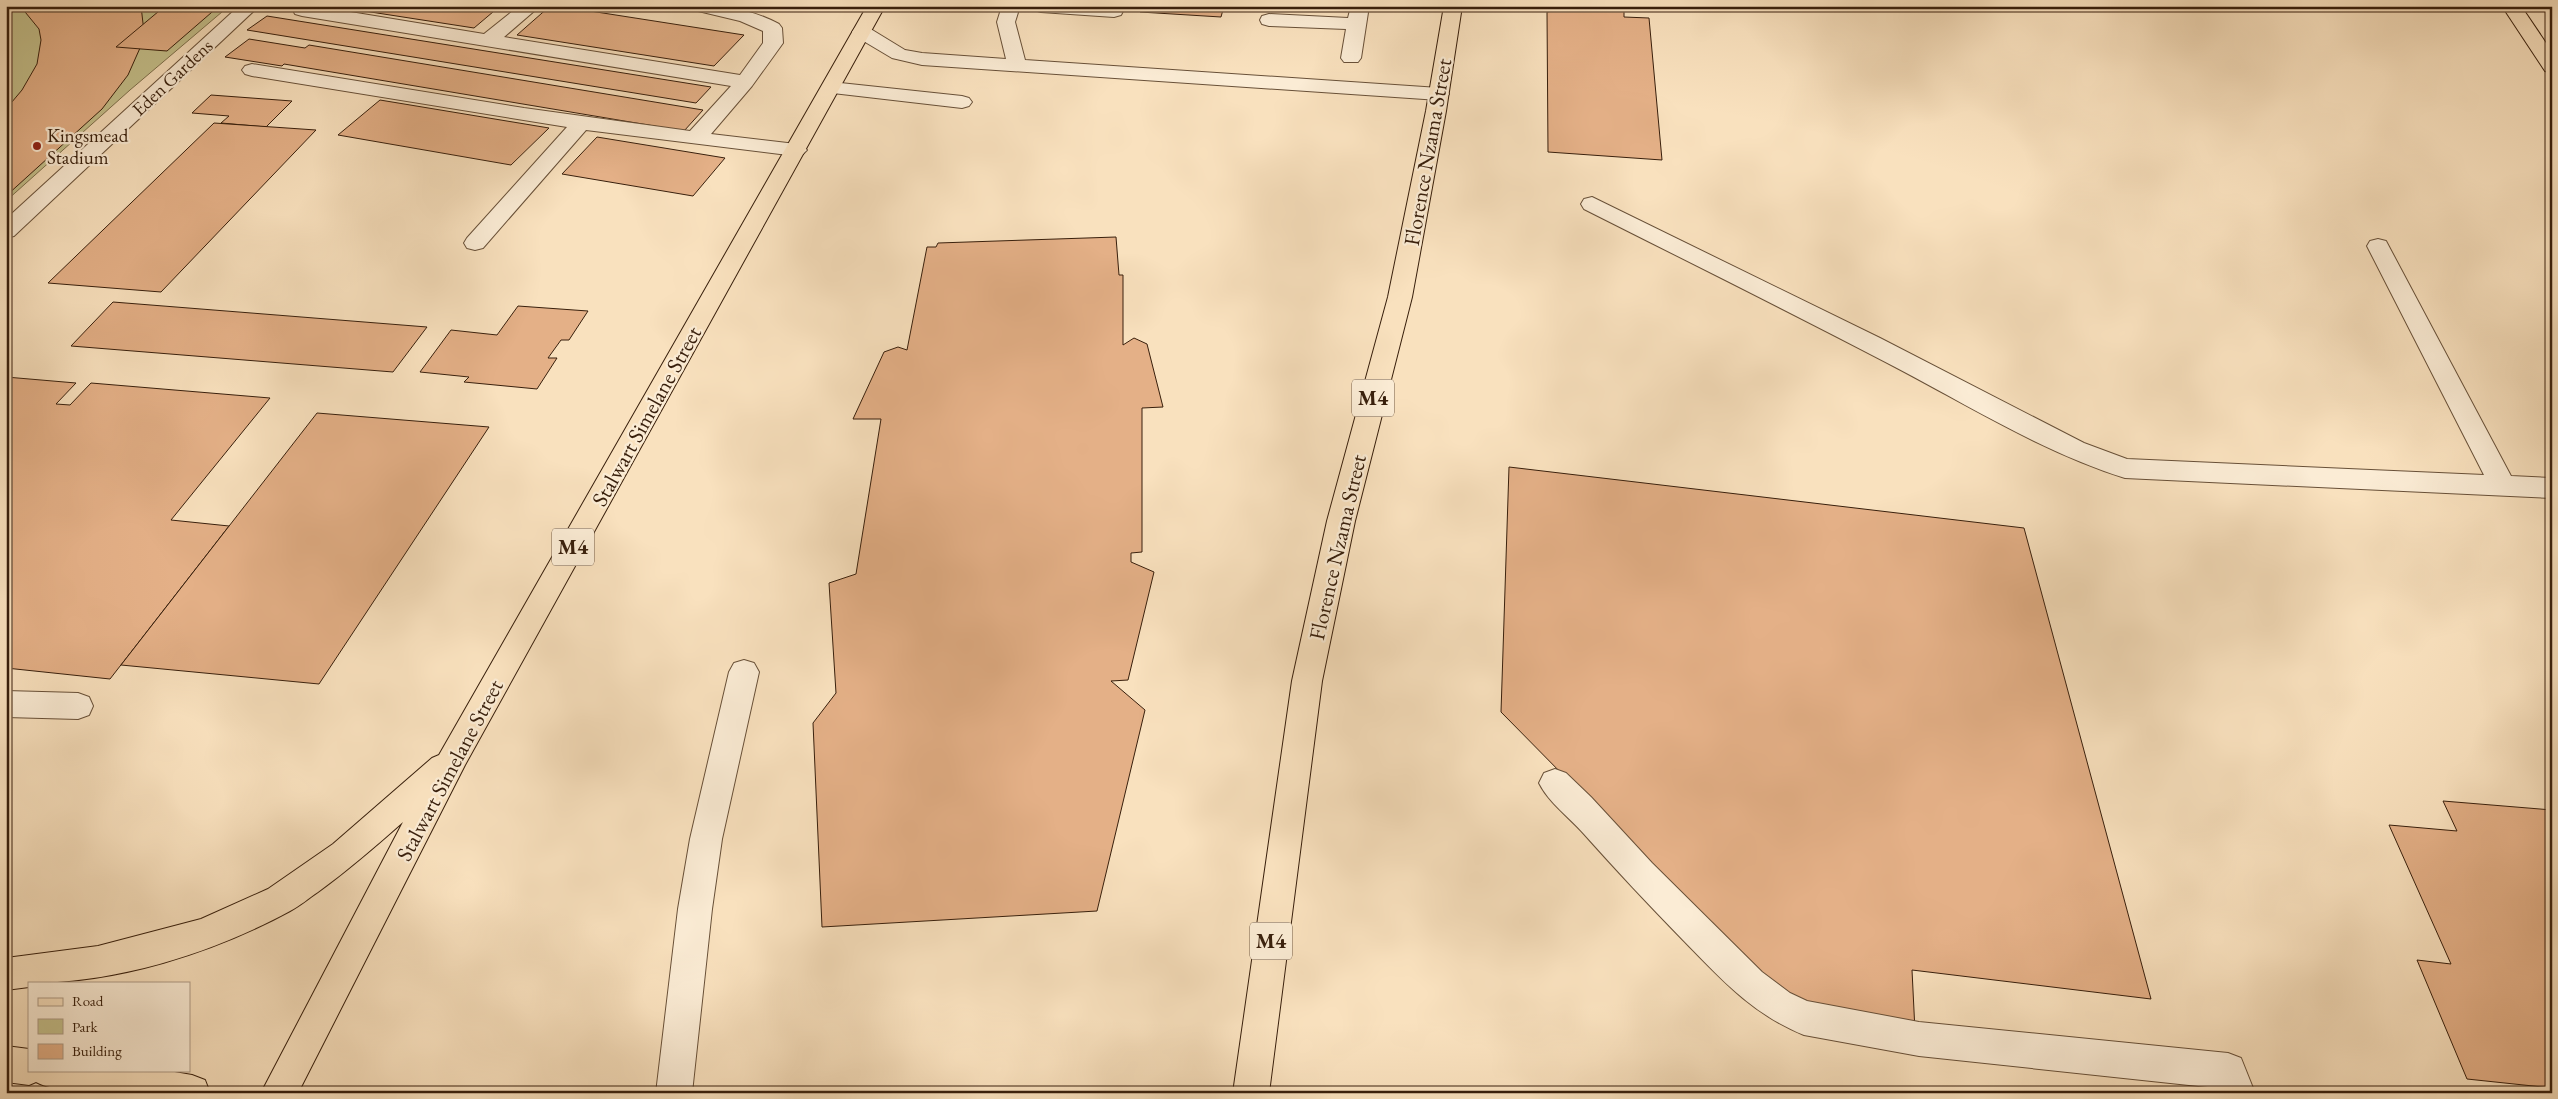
<svg xmlns="http://www.w3.org/2000/svg" width="2558" height="1099" font-family="'EB Garamond',serif">
  <style>
    .green { fill: #c5c18c; stroke: #7e704c }
    .building { fill: #e4b087; stroke: #381f0c }
    .lines { fill: none; stroke-linecap: round; stroke-linejoin: round }
    .minor-casing { stroke: #685038; stroke-width: 2 }
    .major-casing { stroke: #381f0c; stroke-width: 2 }
    .highway-casing { stroke: #381f0c; stroke-width: 2 }
    .minor { fill: #fbecd5; fill-rule: evenodd }
    .major { fill: #f9e1be; fill-rule: evenodd }
    .highway { fill: #f9e1be; fill-rule: evenodd }
    .poi-dot { fill: #8f2418; stroke: #fbecd5; stroke-width: 2 }
    .labels { text-anchor: middle; stroke-width: 4.5; stroke-linejoin: round; paint-order: stroke }
    .far-street-label { font-size: 19px; fill: #381f0c; stroke: #fbecd5 }
    .far-poi-label { font-size: 19px; fill: #381f0c; stroke: #fbecd5; text-anchor: start }
    .shield { fill: #fbecd5; stroke: #725c48; stroke-width: 1 }
    .shield-label { font-size: 21px; font-weight: bold; fill: #381f0c }
    .street-label { font-size: 22px; fill: #381f0c; stroke: #fbecd5 }
  </style>
  <rect width="100%" height="100%" fill="#f9e1be"/>
  <filter id="stains"><feTurbulence type="fractalNoise" baseFrequency=".004" numOctaves="4"/><feColorMatrix values="0 0 0 0 .2 0 0 0 0 .09 0 0 0 0 .02 0 0 0 .5 -.17"/></filter>
  <radialGradient id="worn" r=".72"><stop offset=".6" stop-color="#630" stop-opacity="0"/><stop offset="1" stop-color="#630" stop-opacity=".3"/></radialGradient>
  <!-- green -->
  <path class="green" d="M6,6H229L130,90L6,201Z"/>
  <!-- building -->
  <g class="building">
    <path d="M6,6H141L144,32L140,48L128,75L102,109L6,196V109L22,90L37,64L41,40L39,29L21,7L9,11Z"/>
    <path d="M165,6H219L167,51L116,47Z"/>
    <path d="M332,6H500L474,28Z"/>
    <path d="M550,6H558L744,35L714,66L517,35Z"/>
    <path d="M1142,6H1224L1221,17L1140,12Z"/>
    <path d="M1558,6H1624V17L1649,18L1662,160L1548,152L1547,12L1558,10Z"/>
    <path d="M267,16L711,87L696,103L247,30Z"/>
    <path d="M249,39L305,48L309,45L703,110L684,131L284,64L282,66L225,57Z"/>
    <path d="M211,95L292,101L266,127L221,123L229,116L192,113Z"/>
    <path d="M380,100L549,128L511,165L338,135Z"/>
    <path d="M214,123L316,130L161,292L48,283Z"/>
    <path d="M597,137L725,158L693,196L562,174Z"/>
    <path d="M1116,237L1119,275H1123V345L1134,338L1147,344L1163,407L1142,408V552L1131,553V562L1154,572L1128,680L1111,681L1145,710L1097,911L822,927L813,723L836,693L829,583L856,574L881,419H853L884,352L898,347L907,350L927,247H936L938,243Z"/>
    <path d="M113,302L427,327L393,372L71,346Z"/>
    <path d="M518,306L588,311L569,340H561L548,358H557L537,389L464,382L469,377L420,372L451,330L497,335Z"/>
    <path d="M6,377L76,383L56,404L70,405L91,383L270,398L171,520L229,526L110,679L6,668Z"/>
    <path d="M317,413L489,427L319,684L121,665Z"/>
    <path d="M1509,467L2024,528L2151,999L1912,970L1915,1031L1785,1000L1501,712Z"/>
    <path d="M2443,801L2552,810V1088L2467,1079L2417,960L2451,964L2389,825L2457,831Z"/>
  </g>
  <g class="lines">
    <defs>
      <g id="minor">
        <path d="M239,6H259L14,236L6,238V219Z"/>
        <path d="M295,6H314L484,34L519,6H540L504,37L740,75L763,43V31L740,21L694,10L692,6C725,6 749,8 779,24L782,28L783,43L752,86L711,134L796,144L803,146L807,150L803,154L796,156L586,130L483,248L475,250L467,248L464,243L467,238L567,127L252,76L245,74L242,70L245,66L252,64L524,108L690,131L731,86L302,16L295,14L293,10Z"/>
        <path d="M1002,6H1020L1015,22L1025,60L1439,88L1446,90L1449,94L1446,98L1439,100L922,65L892,58L855,36L852,32L855,28H869L905,50L922,53L1006,59L997,22Z"/>
        <path d="M1032,6H1118L1123,11L1121,15L1114,17L1041,12L1034,10Z"/>
        <path d="M1351,6H1369L1361,58L1358,62H1344L1341,58L1346,29L1269,26L1262,24L1260,20L1262,16L1269,14L1348,18Z"/>
        <path d="M831,82L962,96L969,98L972,102L969,106L962,108L824,92L821,88L824,84Z"/>
        <path d="M1592,197L1880,338L2084,443L2127,459L2484,475L2367,246L2370,241L2378,239L2386,241L2511,476L2552,478V498L2125,478C2045,453 1971,407 1897,368C1794,314 1689,262 1584,209L1581,204L1584,199Z"/>
        <path d="M744,660L754,663L759,672L722,839L712,909L692,1093H656L678,909L690,839L729,672L734,663Z"/>
        <path d="M6,691L78,693L89,697L93,706L89,715L78,719L6,717Z"/>
        <path d="M1555,769L1566,773L1591,797L1652,863L1762,972L1790,993L1807,1001L1919,1022L2228,1053L2241,1058L2255,1093H2219L2217,1088L1919,1056L1804,1035C1752,1014 1721,979 1683,940C1649,905 1616,870 1584,834C1570,818 1549,803 1539,783L1544,773Z"/>
      </g>
      <path id="major" d="M2502,6H2521L2552,52V73L2545,71Z"/>
      <g id="highway">
        <path d="M867,6H885L465,765L298,1093H261L403,822C376,846 348,870 318,892C309,898 300,906 290,911C213,953 117,983 29,983V987L6,990V958L98,946L201,919L268,889L333,844L432,758L439,755Z"/>
        <path d="M1444,6H1462L1446,111L1412,297L1355,521L1322,681L1269,1093H1233L1292,681L1327,521L1388,297L1426,111Z"/>
        <path d="M6,1046L29,1049V1070H163L192,1075L205,1080L210,1093C170,1093 67,1099 36,1082L29,1085L6,1082Z"/>
      </g>
    </defs>
    <!-- minor casing -->
    <use href="#minor" class="minor-casing"/>
    <!-- major casing -->
    <use href="#major" class="major-casing"/>
    <!-- highway casing -->
    <use href="#highway" class="highway-casing"/>
    <!-- minor -->
    <use href="#minor" class="minor"/>
    <!-- major -->
    <use href="#major" class="major"/>
    <!-- highway -->
    <use href="#highway" class="highway"/>
  </g>
  <!-- markers -->
  <circle class="poi-dot" cx="37" cy="146" r="5"/>
  <g class="labels">
    <!-- far-street labels -->
    <g class="far-street-label">
      <text transform="translate(172 77) rotate(-43)" y="7">Eden Gardens</text>
    </g>
    <!-- far-poi labels -->
    <g class="far-poi-label">
      <text x="47" y="142">Kingsmead<tspan x="47" dy="22">Stadium</tspan></text>
    </g>
    <!-- shield labels -->
    <g class="shield">
      <rect x="1352" y="379.5" width="42" height="37" rx="4"/>
      <rect x="552" y="528.5" width="42" height="37" rx="4"/>
      <rect x="1250" y="922.5" width="42" height="37" rx="4"/>
    </g>
    <g class="shield-label">
      <text x="1373" y="405">M4</text>
      <text x="573" y="554">M4</text>
      <text x="1271" y="948">M4</text>
    </g>
    <!-- street labels -->
    <g class="street-label">
      <text transform="translate(1427 152) rotate(-80)" y="8">Florence Nzama Street</text>
      <text transform="translate(646 416) rotate(-61)" y="8">Stalwart Simelane Street</text>
      <text transform="translate(1337 547) rotate(-77)" y="8">Florence Nzama Street</text>
      <text transform="translate(449 770) rotate(-62)" y="8">Stalwart Simelane Street</text>
    </g>
  </g>
  <!-- margin -->
  <rect width="2558" height="1099" fill="none" stroke="#f9e1be" stroke-width="25"/>
  <rect x="8" y="8" width="2543" height="1084" fill="none" stroke="#381f0c" stroke-width="2.5"/>
  <rect x="12" y="12" width="2533" height="1074" fill="none" stroke="#381f0c"/>
  <!-- legend -->
  <rect x="28" y="982" width="162" height="90" fill="#fbecd5" stroke="#ad9a85"/>
  <rect x="38" y="998" width="25" height="8" fill="#f9e1be" stroke="#ad9a85"/>
  <text x="72" y="1006" font-size="15" fill="#381f0c">Road</text>
  <rect x="38" y="1019" width="25" height="15" fill="#c5c18c" stroke="#ad9a85"/>
  <text x="72" y="1032" font-size="15" fill="#381f0c">Park</text>
  <rect x="38" y="1044" width="25" height="15" fill="#e4b087" stroke="#ad9a85"/>
  <text x="72" y="1056" font-size="15" fill="#381f0c">Building</text>
  <rect width="100%" height="100%" filter="url(#stains)"/>
  <rect width="100%" height="100%" fill="url(#worn)"/>
</svg>
